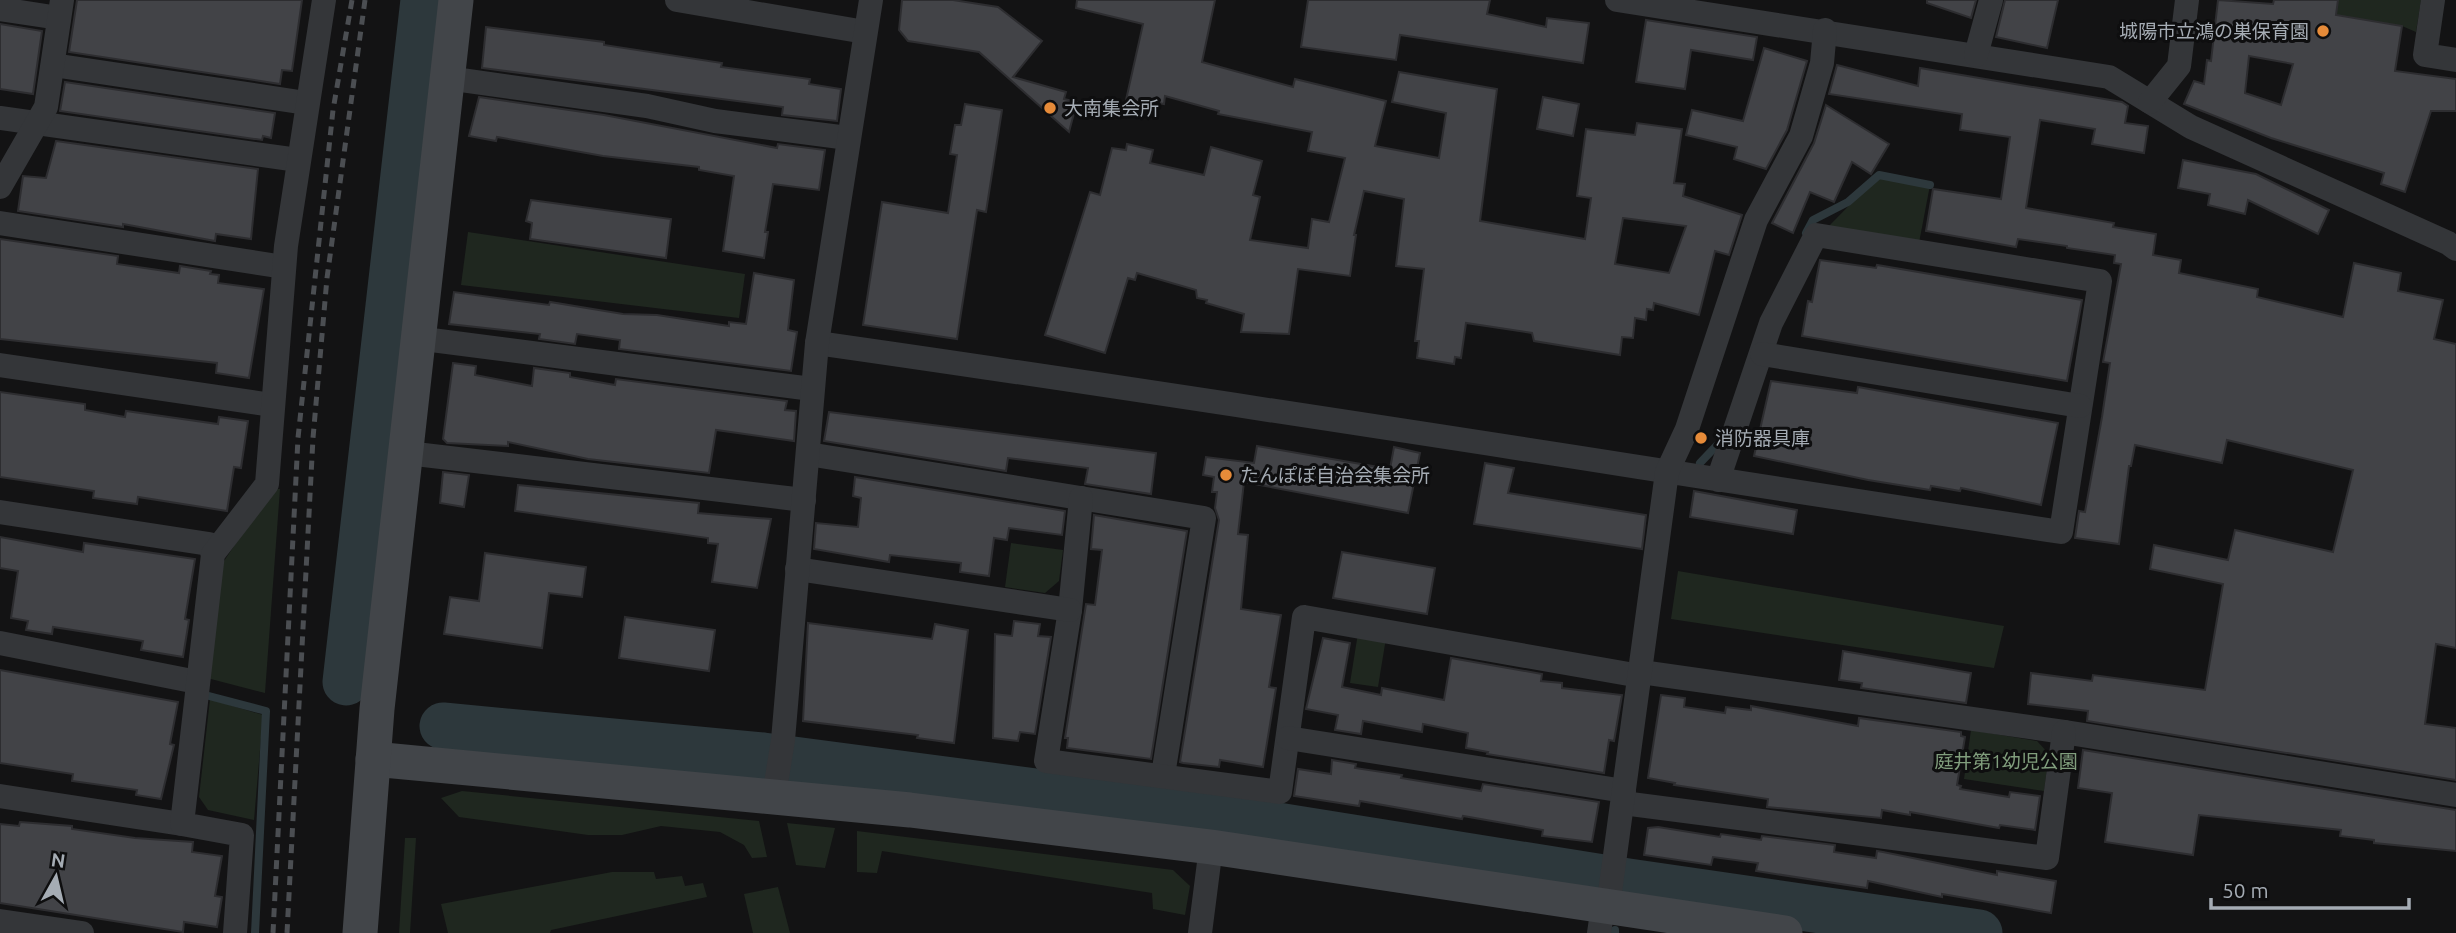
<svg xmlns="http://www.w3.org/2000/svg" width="2456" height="933" font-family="Ubuntu,'Noto Sans JP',sans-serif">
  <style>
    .green { fill: #1f271f }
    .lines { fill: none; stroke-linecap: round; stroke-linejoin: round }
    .stream { stroke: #2d383c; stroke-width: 8 }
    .river { stroke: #2d383c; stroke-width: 47 }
    .building { fill: #424347; stroke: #2d2d30; stroke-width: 2; fill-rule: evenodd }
    .street { stroke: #343639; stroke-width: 24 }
    .secondary { stroke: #424549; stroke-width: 35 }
    .rail { stroke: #4b4e52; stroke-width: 5; stroke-dasharray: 9 7; stroke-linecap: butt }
    .poi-dot { fill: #e68b39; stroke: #0e0e0f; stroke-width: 2.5 }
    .labels { text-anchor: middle; stroke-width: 6; stroke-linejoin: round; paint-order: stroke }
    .poi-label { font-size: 19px; fill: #a5acb4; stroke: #0e0e0f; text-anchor: start }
    .park-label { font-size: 19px; fill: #819e7d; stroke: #0e0e0f }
  </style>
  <rect width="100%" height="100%" fill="#131314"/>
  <!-- green -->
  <g class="green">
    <path d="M2332,0H2421L2416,32L2402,26L2336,15L2338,1Z"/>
    <path d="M1879,175L1930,185L1919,243L1829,226Z"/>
    <path d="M468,232L745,274L739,318L461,285Z"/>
    <path d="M272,489H280L265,693L207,678L220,567Z"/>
    <path d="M1011,543L1063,550L1059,581L1045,593L1005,587Z"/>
    <path d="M1678,571L2004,626L1994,668L1671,619Z"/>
    <path d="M1358,633L1386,638L1378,687L1350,683Z"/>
    <path d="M210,699L263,715L254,820L208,810L199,797Z"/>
    <path d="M1971,730L2037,741L2049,754L2044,791L1964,779Z"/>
    <path d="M462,791L759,821L767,857L752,858L744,845L720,832L661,826L622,835H588L459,817L441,798Z"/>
    <path d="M787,823L835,828L825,868L796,865Z"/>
    <path d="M857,831L1173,870L1190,886L1185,915L1153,909L1152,893L882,851L877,873L857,872Z"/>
    <path d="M405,838H416L410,933H399Z"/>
    <path d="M612,872H654L656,879L682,876L685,886L703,883L707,897L551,930L550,933H448L441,904Z"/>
    <path d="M778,887L790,933H753L744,894Z"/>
  </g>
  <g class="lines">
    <!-- stream -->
    <g class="stream">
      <path d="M1806,233L1813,220L1848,202L1879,175L1930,185"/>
      <path d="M1700,463L1720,442"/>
      <path d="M209,696L266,711L255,933"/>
      <path d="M1615,933V930"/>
    </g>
    <!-- river -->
    <g class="river">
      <path d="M346,682L424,0"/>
      <path d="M443,726L763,756L1203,814L1628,882L1979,933"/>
    </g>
  </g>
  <!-- building -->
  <g class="building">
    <path d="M77,0H302L292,71L282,70L280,84L69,52Z"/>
    <path d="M902,0H953L998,7L1042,41L1013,77L1066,92L1064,99L1077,102L1069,132L979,52L908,41L899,30Z"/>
    <path d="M1077,0H1215L1202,62L1293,87L1295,79L1386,101L1375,146L1439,158L1446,113L1392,102L1399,72L1497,89L1480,221L1585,239L1591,198L1577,196L1586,129L1635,135L1637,123L1682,129L1674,183L1685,184L1683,196L1742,215L1729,255L1715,251L1699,315L1654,303L1653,310L1647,309L1646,320L1635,318L1633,338L1622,337L1620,355L1534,341L1532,333L1466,323L1461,358L1455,357L1454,364L1417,358L1419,341H1415L1424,269L1396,266L1404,199L1364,191L1354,235H1356L1350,276L1298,269L1289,334L1241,332L1244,314L1206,303L1207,300L1197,298L1196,290L1137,273L1135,280L1128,278L1105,353L1045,335L1090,192L1100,195L1112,148L1126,150L1127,144L1153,150L1150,163L1204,175L1211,147L1262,161L1253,195L1260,197L1250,240L1308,248L1312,219L1329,222L1345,158L1308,151L1312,132L1218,114L1219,111L1165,96L1164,104L1147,101L1146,105L1126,100L1143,24L1076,8ZM1623,218L1686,226L1669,273L1615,264Z"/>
    <path d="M1308,0H1490L1487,14L1546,27L1547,18L1589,23L1583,63L1400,35L1396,60L1301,47Z"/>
    <path d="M1927,0H1976L1971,18L1927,3Z"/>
    <path d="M2005,0H2058L2047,48L1996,37Z"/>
    <path d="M2218,0L2273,4L2274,0H2338L2336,15L2402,26L2395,71L2456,79V111H2431L2405,192L2381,184L2384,173L2271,138L2184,104L2194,81L2204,84L2207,60L2211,61ZM2249,56L2293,64L2281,105L2245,93Z"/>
    <path d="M1646,20L1757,37L1753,60L1691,50L1685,89L1636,82Z"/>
    <path d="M0,24L42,31L33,94L0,89Z"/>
    <path d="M486,27L604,42V45L722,63L721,67L810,79L809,84L841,89L837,121L782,115L783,107L482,68Z"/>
    <path d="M1764,48L1807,61L1787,130L1766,169L1734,159L1737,147L1686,135L1692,110L1743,121Z"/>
    <path d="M1837,65L1918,86L1920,68L2122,102L2128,106L2125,123L2148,126L2144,153L2092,144L2095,129L2040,120L2026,208L2114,223L2113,227L2156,234L2153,255L2181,260L2179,273L2258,289L2257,297L2343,317L2354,263L2401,273L2398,291L2443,300L2434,339L2456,344V648L2436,644L2425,724L2456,728V780L2087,721L2088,711L2028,704L2031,673L2092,681L2093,675L2205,690L2223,584L2150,569L2154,545L2228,560L2235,530L2333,552L2353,470L2227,440L2222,463L2135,445L2131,466H2129L2119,544L2075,538L2079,511L2085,512L2102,417L2110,363L2103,362L2121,264L2114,263L2115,255L2067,248V246L2018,239L2016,247L1926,231L1933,189L2001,199L2010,137L1960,130L1962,114L1829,94Z"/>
    <path d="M65,82L275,113L271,138L263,136L262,140L60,111Z"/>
    <path d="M479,97L604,115L777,148L778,144L825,150L819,190L773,184L765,232H768L764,258L723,251L734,176L699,170V167L603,156L497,137L496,141L469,136Z"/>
    <path d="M1543,97L1579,104L1573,136L1537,129Z"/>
    <path d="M965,104L1002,110L986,212L977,210L957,339L863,325L882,202L948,213L957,155L950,154L955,125H961Z"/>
    <path d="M1826,105L1889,144L1871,174L1852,162L1834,202L1810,192L1793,233L1772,223L1814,143Z"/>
    <path d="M56,141L258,169L251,239L216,234L215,241L123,224V227L18,211L23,176L46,178Z"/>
    <path d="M2183,160L2256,174L2329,210L2318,234L2248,200L2245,214L2208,205L2210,194L2178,188Z"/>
    <path d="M531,200L671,219L666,258L530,239L532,223L526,221Z"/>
    <path d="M0,239L118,256L117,264L179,273L180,266L211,271L210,274L219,275L218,283L264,289L249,378L216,373L217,363L0,339Z"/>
    <path d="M1820,260L1876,268L1877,265L2082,300L2067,381L1802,336L1808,301L1812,302Z"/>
    <path d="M754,273L794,280L788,330L797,332L791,371L619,349L620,340L577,334L575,344L539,339L540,334L449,324L454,292L549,305L550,302L623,314L657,315L729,326V322L746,324Z"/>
    <path d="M453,363L476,366L475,375L532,386L534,368L570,373V377L615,385L616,379L787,401L785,410L796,411L794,441L716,430L709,473L588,459L508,442V446L447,443L443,439Z"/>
    <path d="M1771,381L1857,393L1858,387L2058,423L2041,505L1961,488L1960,491L1931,486L1930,490L1868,480L1754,456Z"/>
    <path d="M0,392L85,404V410L125,417L126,411L218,424L219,417L248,421L241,468L234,467L227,511L138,497L137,504L93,498L94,491L0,477Z"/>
    <path d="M829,412L1156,453L1151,494L1085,484L1088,468L1008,458L1006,471L824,441Z"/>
    <path d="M1257,446L1390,469L1394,447L1420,453L1408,513L1244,482L1238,534L1248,535L1241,609L1281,615L1269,687L1276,688L1263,767L1220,760L1219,767L1183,763L1180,762L1219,520L1215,508L1217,492H1212L1214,477L1203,475L1206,457L1254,463Z"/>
    <path d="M1485,463L1514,468L1508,493L1646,515L1642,549L1474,524Z"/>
    <path d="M443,472L469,475L464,507L440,503Z"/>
    <path d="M855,477L1065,511L1062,535L1009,528L1007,540L994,538L989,576L960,572L961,563L890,555L889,562L814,549L816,523L858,527L861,498L853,496Z"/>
    <path d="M518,485L699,503L698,513L771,519L757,588L712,582L718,544L708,543V538L515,511Z"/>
    <path d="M1694,491L1797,510L1793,534L1690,517Z"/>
    <path d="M1094,515L1187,531L1151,759L1067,748L1068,738H1065L1086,604L1095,605L1102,550L1091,549Z"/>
    <path d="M0,537L83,552L84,543L195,559L185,619L189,620L183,657L141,650L143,641L53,627L52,634L26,630L28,621L11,618L18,571L0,568Z"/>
    <path d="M1342,552L1435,568L1427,614L1333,598Z"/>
    <path d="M485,553L586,567L582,597L549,593L542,648L444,634L450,597L479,601Z"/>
    <path d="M625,617L715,630L709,671L619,658Z"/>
    <path d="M1014,621L1040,624L1038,636L1051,637L1035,734L1020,732L1018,741L993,738L995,634L1012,636Z"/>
    <path d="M808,623L932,639L935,624L968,630L954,743L917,738L918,735L803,721Z"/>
    <path d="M1323,638L1350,643L1342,687L1381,695L1382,688L1444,700L1451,658L1542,674L1541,681L1562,683V688L1622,695L1614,741L1609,740L1604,773L1487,754L1488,752L1466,748L1468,733L1423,724L1422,732L1363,721L1361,734L1335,730L1338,715L1306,709Z"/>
    <path d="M1843,651L1971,673L1966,703L1861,688L1862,683L1839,680Z"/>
    <path d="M0,670L178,702L170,744L174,745L161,799L136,795L137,790L72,781L73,774L0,763Z"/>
    <path d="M1661,695L1685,698L1684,707L1725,713L1726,707L1751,710V706L1858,726L1859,718L1961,732V736L1965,737L1957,785L1961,786L1960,789L2009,797L2010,792L2040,796L2035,830L2000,825L1999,828L1910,812V815L1882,810L1881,818L1767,807L1768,799L1674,785L1675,783L1648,778Z"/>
    <path d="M2083,750L2456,810V851L2374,843V840L2340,836L2341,830L2199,815L2193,855L2105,842L2112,793L2078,788Z"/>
    <path d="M1332,760L1356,764L1355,768L1402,775L1401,778L1481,791L1483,784L1599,802L1592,842L1542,836L1543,830L1463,816L1462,819L1360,801L1359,806L1294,796L1298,769L1331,774Z"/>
    <path d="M20,822L72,826V829L135,838L193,842L192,852L222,856L215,896L222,897L217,927L184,922L183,932L0,903V824L19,826Z"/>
    <path d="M1658,827L1720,837L1721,834L1761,840L1762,836L1835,845L1834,852L1876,858L1877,851L1883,852L1997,875V871L2056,881L2051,913L1942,894V897L1868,881L1867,888L1756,871L1758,863L1713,857L1711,865L1644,855L1648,828Z"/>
  </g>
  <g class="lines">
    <!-- street -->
    <g class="street">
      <path d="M677,0L865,32"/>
      <path d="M1617,0L2109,77L2191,127L2448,243L2456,249"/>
      <path d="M2433,0L2425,55L2456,60"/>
      <path d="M0,9L59,18"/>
      <path d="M1976,55L1991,0"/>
      <path d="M53,65L306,103"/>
      <path d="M447,78L647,106L715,121L848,138"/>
      <path d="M2150,102L2179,66L2187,0"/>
      <path d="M0,118L298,160"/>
      <path d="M0,187L46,107L62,0"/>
      <path d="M0,223L284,267"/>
      <path d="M416,338L812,389"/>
      <path d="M817,343C1232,402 1646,469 2061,532L2100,281L1816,235L1771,323L1718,480"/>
      <path d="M1762,354L2080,406"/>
      <path d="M0,365L272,405"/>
      <path d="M407,453L804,500"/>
      <path d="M808,454L1204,518L1163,775"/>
      <path d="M1081,498L1070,610L1046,761L1280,792L1304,617L1640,676"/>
      <path d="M0,512L209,544L213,554"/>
      <path d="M797,569L1070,610"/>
      <path d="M0,643L197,682"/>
      <path d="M1641,672L2064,732L2456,795"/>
      <path d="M1288,738L1624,791"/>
      <path d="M0,796L182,824"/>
      <path d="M774,796L783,740L817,343L871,0"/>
      <path d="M1623,803L2047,858L2064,732"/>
      <path d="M1608,907L1667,472L1687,429L1756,220L1801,136L1822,63L1825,30"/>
      <path d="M0,921L82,933"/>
      <path d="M235,933L242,835L182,824L213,554L267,484L286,246L324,0"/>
      <path d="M1200,933L1211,847"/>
      <path d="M1599,933L1603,906"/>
    </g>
    <!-- secondary -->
    <g class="secondary">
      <path d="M373,759L910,810L1211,847L1785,933"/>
      <path d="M360,933L377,709L456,0"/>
    </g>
    <!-- rail -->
    <g class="rail">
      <path d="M273,933L298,438L333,110L352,0"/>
      <path d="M287,933L313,438L327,278L365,0"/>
    </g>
  </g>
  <!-- markers -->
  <g class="poi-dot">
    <circle cx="2323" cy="31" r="7"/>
    <circle cx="1050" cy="108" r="7"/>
    <circle cx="1701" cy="438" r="7"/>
    <circle cx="1226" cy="475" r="7"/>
  </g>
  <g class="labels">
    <!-- poi labels -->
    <g class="poi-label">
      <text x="2309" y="38" text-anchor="end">城陽市立鴻の巣保育園</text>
      <text x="1064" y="115">大南集会所</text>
      <text x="1715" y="445">消防器具庫</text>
      <text x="1240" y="482">たんぽぽ自治会集会所</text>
    </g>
    <!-- park labels -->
    <g class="park-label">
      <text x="2006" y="768">庭井第1幼児公園</text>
    </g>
  </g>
  <!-- north arrow -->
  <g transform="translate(56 877) rotate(8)" stroke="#0e0e0f" stroke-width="5" paint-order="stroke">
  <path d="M0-5L12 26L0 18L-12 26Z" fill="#a5acb4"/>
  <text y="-10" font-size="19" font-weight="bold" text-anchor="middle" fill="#a5acb4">N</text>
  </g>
  <!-- scale -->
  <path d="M2211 898v10h198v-10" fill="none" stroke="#a5acb4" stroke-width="3.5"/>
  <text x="2222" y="898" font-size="21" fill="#a5acb4" stroke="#0e0e0f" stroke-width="5" paint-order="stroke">50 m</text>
</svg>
